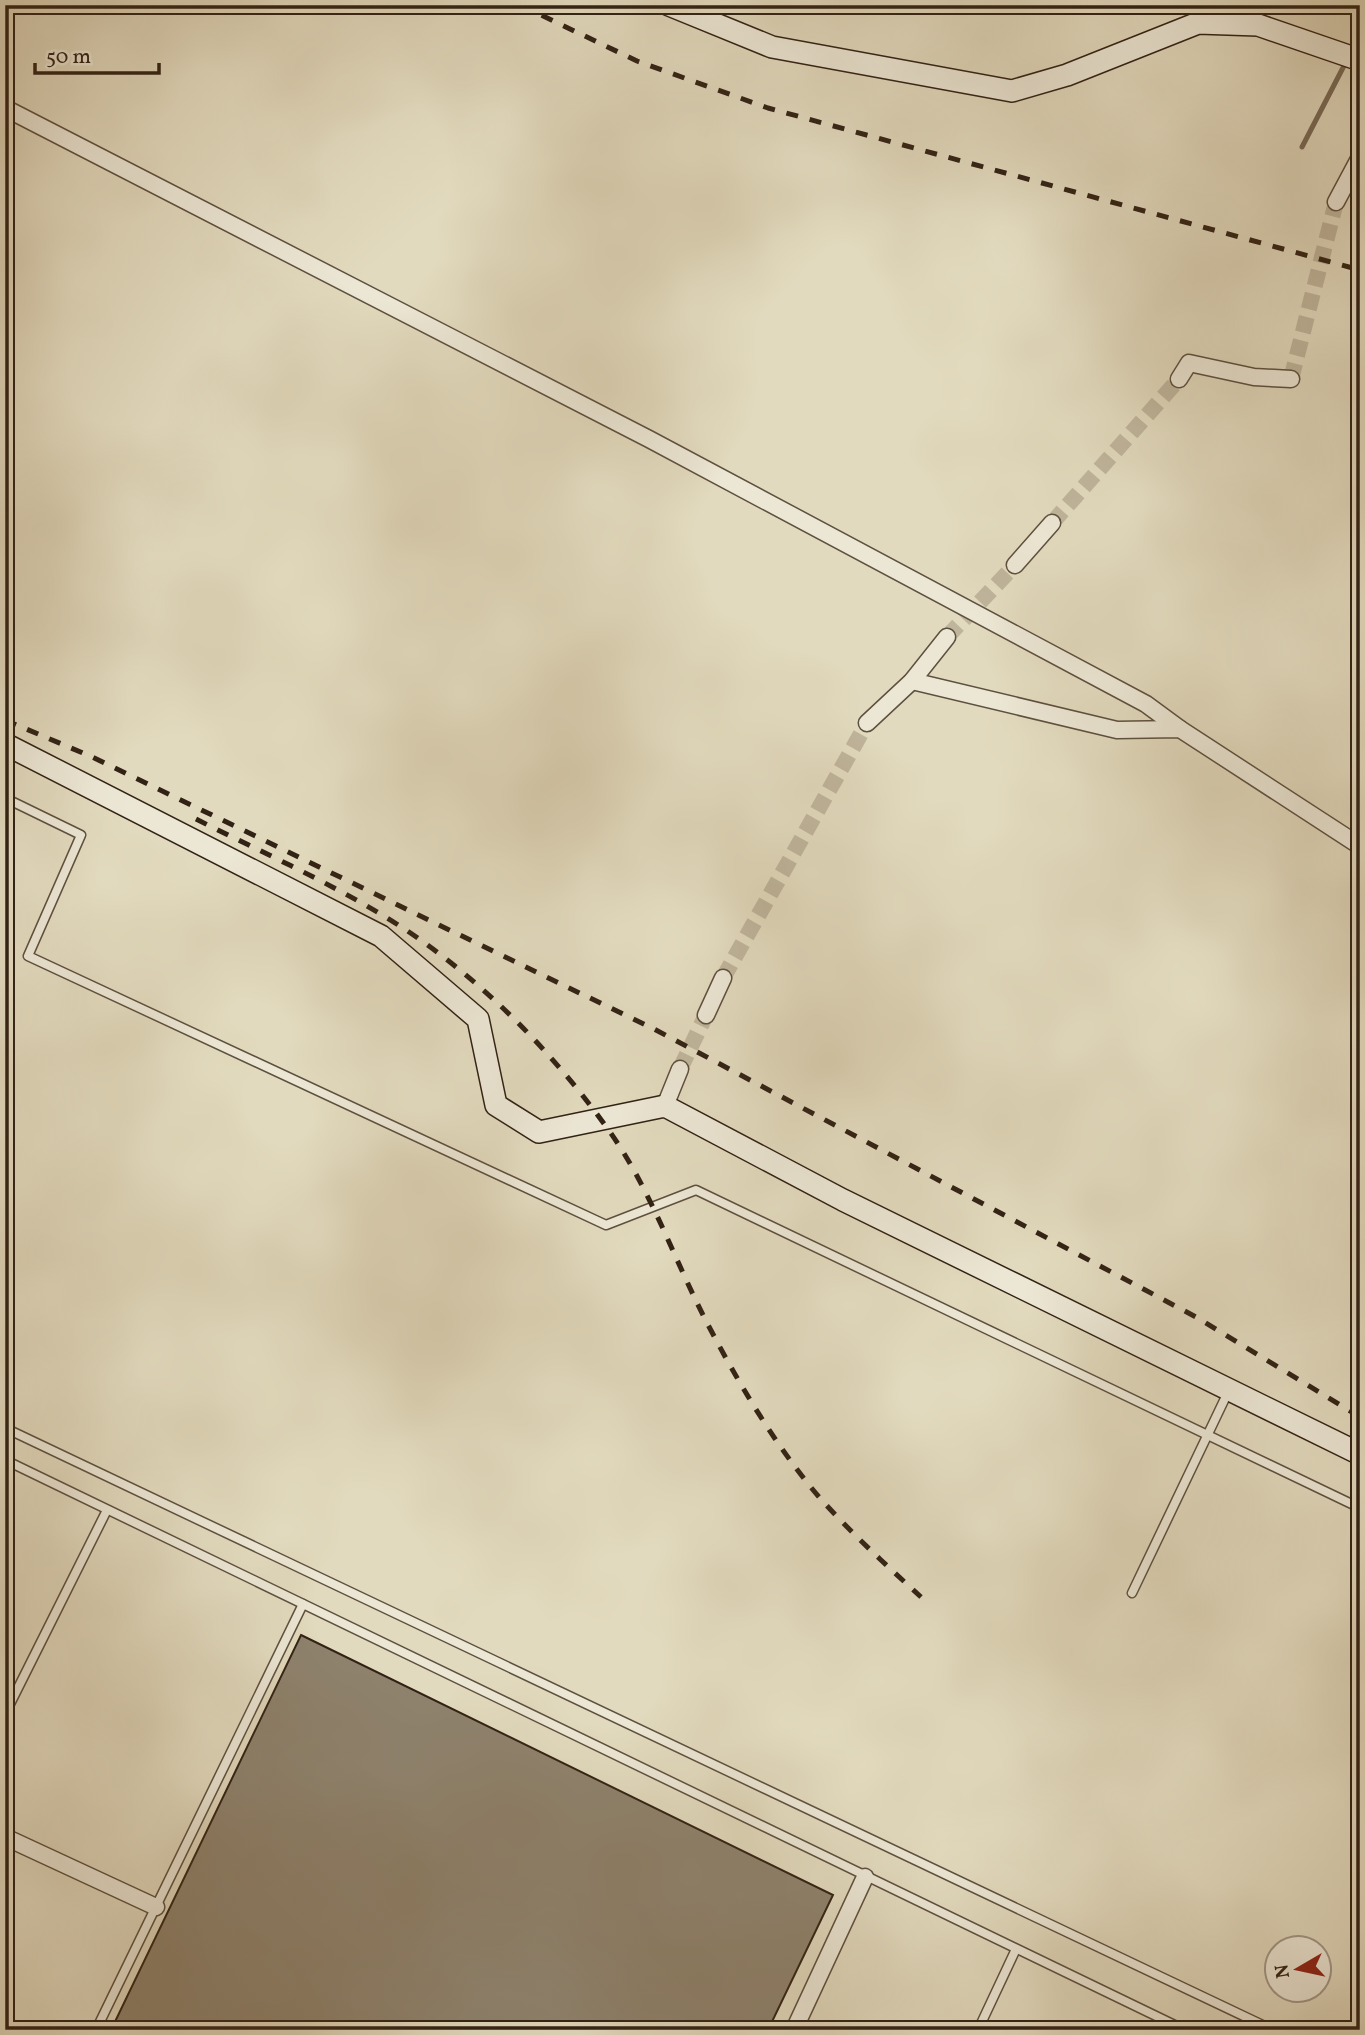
<svg xmlns="http://www.w3.org/2000/svg" width="1365" height="2035" font-family="Vollkorn,serif">
  <style>
    .lines { fill: none; stroke-linecap: round; stroke-linejoin: round }
    .stream { stroke: #786b58; stroke-width: 5 }
    .building { fill: #8e826d; stroke: #322215; stroke-width: 2 }
    .street-tunnel { stroke: #bfb59c; stroke-width: 16; stroke-dasharray: 16 8; stroke-linecap: butt }
    .lane-casing { stroke: #5e503f; stroke-width: 11 }
    .street-casing { stroke: #5e503f; stroke-width: 19 }
    .secondary-casing { stroke: #322215; stroke-width: 24 }
    .lane { stroke: #ece7d5; stroke-width: 8 }
    .street { stroke: #ece7d5; stroke-width: 16 }
    .secondary { stroke: #ece7d5; stroke-width: 21 }
    .rail { stroke: #322215; stroke-width: 5; stroke-dasharray: 12 12; stroke-linecap: butt }
  </style>
  <rect width="100%" height="100%" fill="#e2dabe"/>
  <filter id="stains"><feTurbulence type="fractalNoise" baseFrequency=".00286" numOctaves="4"/><feColorMatrix values="0 0 0 0 .2 0 0 0 0 .09 0 0 0 0 .02 0 0 0 .5 -.17"/></filter>
  <radialGradient id="worn" r=".72"><stop offset=".6" stop-color="#630" stop-opacity="0"/><stop offset="1" stop-color="#630" stop-opacity=".3"/></radialGradient>
  <g class="lines">
    <!-- stream -->
    <g class="stream">
      <path d="M1351,51L1360,34"/>
      <path d="M1302,147L1347,60"/>
    </g>
  </g>
  <!-- building -->
  <path class="building" d="M301,1635L833,1895L768,2030H111Z"/>
  <g class="lines">
    <!-- street-tunnel -->
    <g class="street-tunnel">
      <path d="M1291,379L1336,202"/>
      <path d="M1052,523L1179,379"/>
      <path d="M947,637L1015,565"/>
      <path d="M723,978L867,723"/>
      <path d="M680,1069L706,1015"/>
    </g>
    <defs>
      <g id="lane">
        <path d="M5,798L81,835L28,956L606,1225L696,1190L1360,1508"/>
        <path d="M5,1428L1273,2030"/>
        <path d="M5,1460L1185,2030"/>
        <path d="M1132,1593L1229,1390"/>
        <path d="M5,1714L107,1510"/>
        <path d="M96,2030L303,1604"/>
        <path d="M978,2030L1016,1949"/>
      </g>
      <g id="street">
        <path d="M5,108L649,439L1146,704L1180,729"/>
        <path d="M1336,202L1360,157"/>
        <path d="M1179,379L1189,363L1254,377L1291,379"/>
        <path d="M1015,565L1052,523"/>
        <path d="M912,681L1117,730L1180,729L1360,846"/>
        <path d="M867,723L912,681L947,637"/>
        <path d="M706,1015L723,978"/>
        <path d="M665,1106L680,1069"/>
        <path d="M5,1837L156,1907"/>
        <path d="M794,2030L865,1877"/>
      </g>
      <g id="secondary">
        <path d="M669,5L772,47L1012,91L1067,75L1198,23L1258,25L1360,60"/>
        <path d="M5,744L381,936L478,1019L496,1105L539,1132L665,1106L843,1200L1360,1454"/>
      </g>
    </defs>
    <!-- lane casing -->
    <use href="#lane" class="lane-casing"/>
    <!-- street casing -->
    <use href="#street" class="street-casing"/>
    <!-- secondary casing -->
    <use href="#secondary" class="secondary-casing"/>
    <!-- lane -->
    <use href="#lane" class="lane"/>
    <!-- street -->
    <use href="#street" class="street"/>
    <!-- secondary -->
    <use href="#secondary" class="secondary"/>
    <!-- rail -->
    <g class="rail">
      <path d="M520,5L637,61L768,108L1360,270"/>
      <path d="M5,720L90,756L654,1029L1196,1317L1360,1417"/>
      <path d="M196,819C267,855 343,888 409,932C486,984 556,1056 610,1132C650,1189 673,1256 704,1317C736,1379 774,1444 819,1497C850,1532 886,1565 921,1597"/>
    </g>
  </g>
  <!-- margin -->
  <rect width="1365" height="2035" fill="none" stroke="#e2dabe" stroke-width="28"/>
  <rect x="7" y="7" width="1351" height="2021" fill="none" stroke="#322215" stroke-width="3.5"/>
  <rect x="14" y="14" width="1337" height="2007" fill="none" stroke="#322215" stroke-width="2"/>
  <!-- north arrow -->
  <g transform="translate(1298 1969) rotate(261)"><circle r="33" fill="#ece7d5" stroke="#a29888" stroke-width="2"/>
  <path d="M0-5L12 26L0 18L-12 26Z" fill="#8f2418"/>
  <text y="-10" font-size="19" font-weight="bold" text-anchor="middle" fill="#322215">N</text>
  </g>
  <!-- scale -->
  <path d="M35 63v10h124v-10" fill="none" stroke="#322215" stroke-width="3.5"/>
  <text x="46" y="63" font-size="21" fill="#322215" stroke="#ece7d5" stroke-width="5" paint-order="stroke">50 m</text>
  <rect width="100%" height="100%" filter="url(#stains)"/>
  <rect width="100%" height="100%" fill="url(#worn)"/>
</svg>
